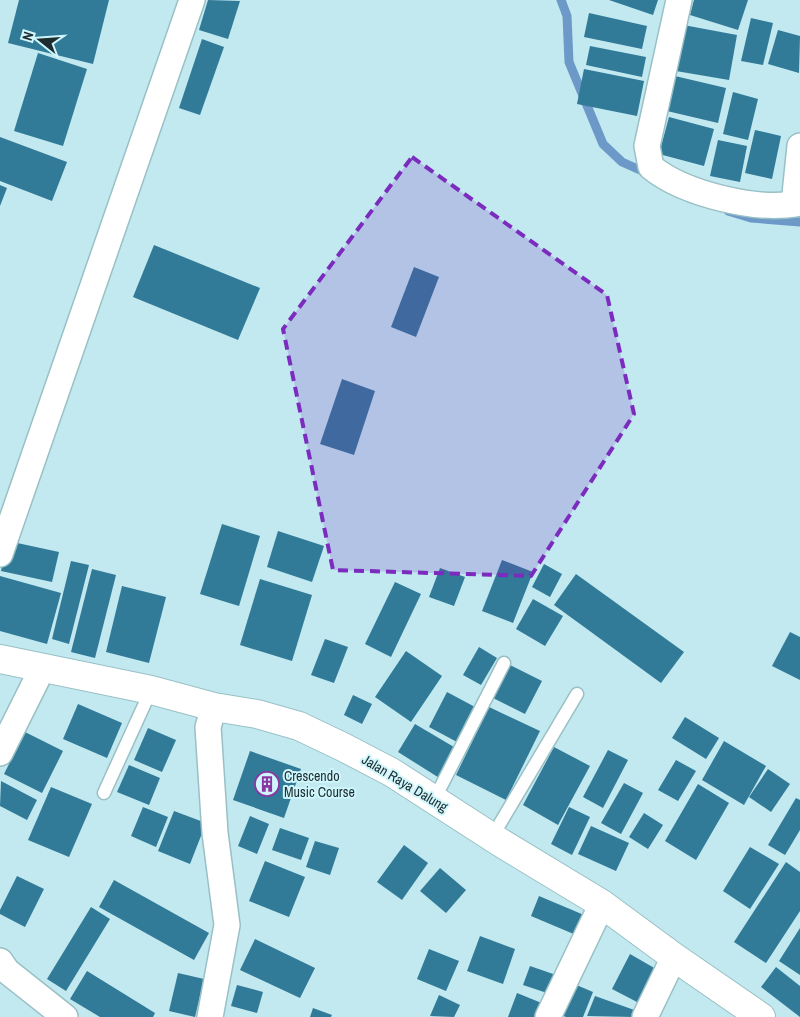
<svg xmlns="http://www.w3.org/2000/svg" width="800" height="1017" font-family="'Archivo Narrow',sans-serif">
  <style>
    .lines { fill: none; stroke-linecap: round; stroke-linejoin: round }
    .stream { stroke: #6d99c8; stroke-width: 9 }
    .building { fill: #317a98 }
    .service-casing { stroke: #99c0c5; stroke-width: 15 }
    .minor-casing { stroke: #99c0c5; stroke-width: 28 }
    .secondary-casing { stroke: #99c0c5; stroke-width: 30 }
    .service { stroke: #fff; stroke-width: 12 }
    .minor { stroke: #fff; stroke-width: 25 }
    .secondary { stroke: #fff; stroke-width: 28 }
    .marked { fill: #7b2cbf; fill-opacity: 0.2; stroke: #7b2cbf; stroke-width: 4; stroke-dasharray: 10 6; stroke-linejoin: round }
    .labels { text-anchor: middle; stroke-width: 4; stroke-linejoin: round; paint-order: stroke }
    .poi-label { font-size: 14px; fill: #1d2c2e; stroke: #cef6fc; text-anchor: start }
    .street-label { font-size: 14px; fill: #1d2c2e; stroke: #cef6fc }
  </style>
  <rect width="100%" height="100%" fill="#c1e9ef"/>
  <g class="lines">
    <!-- stream -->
    <g class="stream">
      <path d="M561,0L567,16L569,62L603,144L622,162L649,174"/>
      <path d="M728,211L751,218L800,222"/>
    </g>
  </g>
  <!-- building -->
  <g class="building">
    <path d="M19,0H109L93,64L8,43Z"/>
    <path d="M208,0L240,1L228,39L199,30Z"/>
    <path d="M609,0H658L653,15Z"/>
    <path d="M694,0H748L738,30L690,15Z"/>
    <path d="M589,13L647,26L642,49L584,37Z"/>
    <path d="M751,18L773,23L763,65L741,61Z"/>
    <path d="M678,24L737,35L729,80L670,70Z"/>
    <path d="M778,30L800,36L799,73L768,64Z"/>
    <path d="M202,39L224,47L200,115L179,108Z"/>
    <path d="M590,46L646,57L642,77L586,65Z"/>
    <path d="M38,53L87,69L63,146L14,131Z"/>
    <path d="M584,69L644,81L637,116L577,104Z"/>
    <path d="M675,76L726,88L718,123L667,111Z"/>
    <path d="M733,92L758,99L748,140L723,134Z"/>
    <path d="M669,117L714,129L704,166L659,154Z"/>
    <path d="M755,130L781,136L772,179L745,173Z"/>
    <path d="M0,137L67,162L52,201L0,181Z"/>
    <path d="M718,140L747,146L740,182L710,176Z"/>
    <path d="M0,185L7,188L0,206Z"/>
    <path d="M154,245L260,288L238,340L133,297Z"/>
    <path d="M414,267L439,277L416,337L391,327Z"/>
    <path d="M342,379L375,391L354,455L320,444Z"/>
    <path d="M222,524L260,536L239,606L200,594Z"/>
    <path d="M278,531L324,546L312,582L267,567Z"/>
    <path d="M8,541L59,552L52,582L1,571Z"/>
    <path d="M502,560L533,572L513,623L482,611Z"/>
    <path d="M71,561L89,565L69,644L52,639Z"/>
    <path d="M544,564L562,574L550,597L532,587Z"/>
    <path d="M440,568L465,577L454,606L429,597Z"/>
    <path d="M92,569L116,575L95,658L71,652Z"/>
    <path d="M576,574L684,652L661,683L554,605Z"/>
    <path d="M0,576L61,593L47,644L0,631Z"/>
    <path d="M260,579L312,595L292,661L240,645Z"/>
    <path d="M395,582L421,594L391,657L365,644Z"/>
    <path d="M122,586L166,597L149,663L106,652Z"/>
    <path d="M533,599L563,616L545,646L516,629Z"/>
    <path d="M790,632L800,637V680L772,666Z"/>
    <path d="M325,639L348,647L334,683L311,675Z"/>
    <path d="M479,647L497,658L481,685L463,675Z"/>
    <path d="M406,651L442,676L411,722L375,697Z"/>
    <path d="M508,664L542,681L525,714L491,697Z"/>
    <path d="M447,692L475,707L457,742L429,727Z"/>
    <path d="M353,695L372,704L362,724L344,715Z"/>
    <path d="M78,704L122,723L107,758L63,739Z"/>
    <path d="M489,707L540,731L506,800L456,775Z"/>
    <path d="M685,717L719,738L706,759L672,738Z"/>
    <path d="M415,724L459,750L441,779L398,752Z"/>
    <path d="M148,728L176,740L162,772L134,760Z"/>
    <path d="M25,732L63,751L42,793L4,774Z"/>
    <path d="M724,741L766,766L744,805L702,780Z"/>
    <path d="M554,747L590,766L558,825L523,805Z"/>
    <path d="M608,750L628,760L603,808L583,797Z"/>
    <path d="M250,751L301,769L284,818L233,800Z"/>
    <path d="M676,760L696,771L678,801L658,790Z"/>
    <path d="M129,765L160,778L149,805L117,792Z"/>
    <path d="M768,769L790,784L771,812L749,797Z"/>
    <path d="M1,781L37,800L27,820L0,806Z"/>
    <path d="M624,783L643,793L621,834L601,823Z"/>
    <path d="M698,784L729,803L696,860L665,841Z"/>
    <path d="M51,787L92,804L69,857L28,840Z"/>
    <path d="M796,798L800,800V830L785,855L768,845Z"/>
    <path d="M143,807L168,817L156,847L131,836Z"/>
    <path d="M569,807L590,817L572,855L551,844Z"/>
    <path d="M174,811L206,823L190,864L158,851Z"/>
    <path d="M644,813L663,825L648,849L629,837Z"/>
    <path d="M250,816L269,824L257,854L238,846Z"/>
    <path d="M591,826L629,843L616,871L578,854Z"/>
    <path d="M280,828L309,838L301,860L272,850Z"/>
    <path d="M315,841L339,848L330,875L306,867Z"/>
    <path d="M404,845L428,863L402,900L377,882Z"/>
    <path d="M750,847L779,864L750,909L723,891Z"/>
    <path d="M265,861L305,877L289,917L249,901Z"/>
    <path d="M786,862L800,872V911L766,963L734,942Z"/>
    <path d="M440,868L466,890L446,913L420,891Z"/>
    <path d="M17,876L44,889L25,927L0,914V910Z"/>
    <path d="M114,880L209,933L194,960L99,907Z"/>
    <path d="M539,896L584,915L576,935L531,916Z"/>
    <path d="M91,907L110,919L66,991L47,979Z"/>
    <path d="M800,928V975L779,961Z"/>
    <path d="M480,936L515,949L503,984L467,971Z"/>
    <path d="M255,939L315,968L300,998L240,970Z"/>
    <path d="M429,949L459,961L446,991L417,979Z"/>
    <path d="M630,954L656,969L637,1002L612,989Z"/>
    <path d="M530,966L556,975L550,994L523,985Z"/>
    <path d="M776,967L800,986V1017L761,987Z"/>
    <path d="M87,971L155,1013L153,1017H100L70,999Z"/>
    <path d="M178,973L204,979L195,1017L169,1011Z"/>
    <path d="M567,981L593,992L583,1017H566L554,1012Z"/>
    <path d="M237,985L263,992L257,1013L231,1006Z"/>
    <path d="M517,993L544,1004L538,1017H508Z"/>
    <path d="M439,995L460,1005L454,1017L430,1016Z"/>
    <path d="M595,996L637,1011L634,1017L587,1016Z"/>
    <path d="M313,1008L332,1015L331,1017H310Z"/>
  </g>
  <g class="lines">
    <defs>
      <g id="service">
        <path d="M104,793L151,690"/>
        <path d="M434,800L504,663"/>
        <path d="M492,837L577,694"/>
      </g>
      <g id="minor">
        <path d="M679,0L647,146L651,167C684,194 758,212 800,203"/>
        <path d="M794,204L800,146"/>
        <path d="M0,554L192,0"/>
        <path d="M0,753L43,667"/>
        <path d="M0,961L7,971L65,1017"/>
        <path d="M210,1017L227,925L215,833L208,727L214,707"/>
        <path d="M548,1017L602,904"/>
        <path d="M645,1017L674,957"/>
      </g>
      <path id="secondary" d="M0,659L151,690L214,707L257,714L299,726L343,747L391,772L498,841L602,904L674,957L761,1017"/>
    </defs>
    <!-- service casing -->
    <use href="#service" class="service-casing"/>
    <!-- minor casing -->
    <use href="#minor" class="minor-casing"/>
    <!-- secondary casing -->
    <use href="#secondary" class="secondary-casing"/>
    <!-- service -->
    <use href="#service" class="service"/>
    <!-- minor -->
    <use href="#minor" class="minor"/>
    <!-- secondary -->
    <use href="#secondary" class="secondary"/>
  </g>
  <!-- marked area -->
  <path class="marked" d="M412,157L607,295L634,414L531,576L333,570L283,329Z"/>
  <!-- icons -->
  <defs>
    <symbol id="building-ring" viewBox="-11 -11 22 22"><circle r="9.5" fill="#cef6fc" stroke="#8a36a4" stroke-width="1.5"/><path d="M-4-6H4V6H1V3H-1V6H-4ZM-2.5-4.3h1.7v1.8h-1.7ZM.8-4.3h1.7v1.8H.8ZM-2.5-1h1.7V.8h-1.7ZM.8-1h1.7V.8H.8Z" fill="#8a36a4"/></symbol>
  </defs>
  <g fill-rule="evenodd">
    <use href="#building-ring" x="253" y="770" width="28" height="28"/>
  </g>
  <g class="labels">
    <!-- poi labels -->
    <g class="poi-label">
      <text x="284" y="781">Crescendo<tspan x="284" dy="16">Music Course</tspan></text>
    </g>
    <!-- street labels -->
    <g class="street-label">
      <text transform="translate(405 783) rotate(31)" y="5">Jalan Raya Dalung</text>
    </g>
  </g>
  <!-- north arrow -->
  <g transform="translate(40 40) rotate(287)" stroke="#cef6fc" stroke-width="4" paint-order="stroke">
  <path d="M0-4L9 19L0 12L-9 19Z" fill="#1d2c2e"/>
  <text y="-8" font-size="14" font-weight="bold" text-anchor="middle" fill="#1d2c2e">N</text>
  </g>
</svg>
